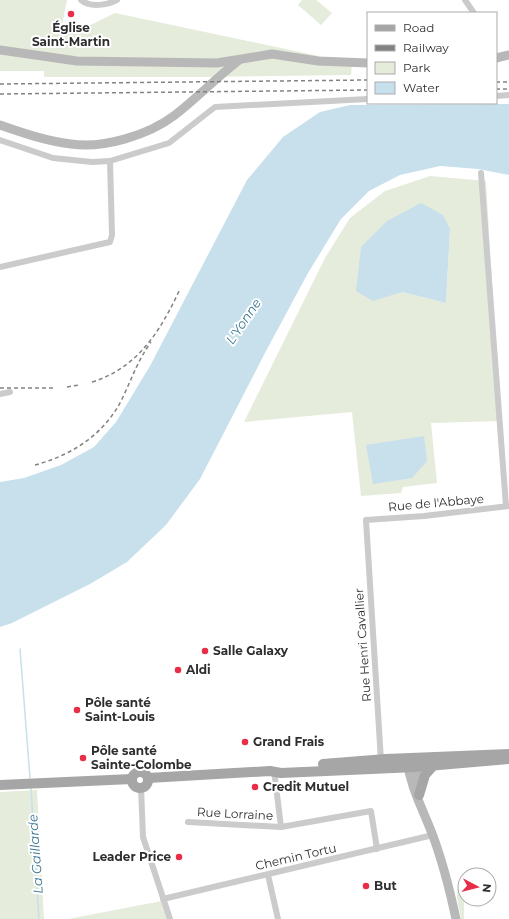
<svg xmlns="http://www.w3.org/2000/svg" width="509" height="919" font-family="Montserrat,sans-serif">
  <style>
    .green { fill: #e5ecdb; fill-rule: evenodd }
    .water { fill: #c7e0ec }
    .lines { fill: none; stroke-linecap: round; stroke-linejoin: round }
    .stream { stroke: #c7e0ec; stroke-width: 1.5 }
    .street { stroke: #cbcbcb; stroke-width: 6 }
    .secondary { stroke: #b8b8b8; stroke-width: 9 }
    .primary { stroke: #a6a6a6; stroke-width: 10 }
    .rail { stroke: #838383; stroke-width: 1.5; stroke-dasharray: 4 3; stroke-linecap: butt }
    .poi-dot { fill: #e82d49; stroke: #fff; stroke-width: 1.5 }
    .labels { text-anchor: middle; stroke-width: 4; stroke-linejoin: round; paint-order: stroke }
    .poi-label { font-size: 12px; font-weight: bold; fill: #2e2e2e; stroke: #fff; text-anchor: start }
    .street-label { font-size: 12px; fill: #2e2e2e; stroke: #fff }
    .water-label { font-size: 13px; font-style: italic; fill: #3b7691; stroke: #fff }
  </style>
  <rect width="100%" height="100%" fill="#fff"/>
  <!-- green -->
  <g class="green">
    <path d="M0,0H67L61,31L76,32L115,13L352,63L351,75L206,77H44V71H0Z"/>
    <path d="M302,0H316L332,13L321,25L298,5Z"/>
    <path d="M430,176L486,181L500,421L431,423L437,483L403,487L401,493L361,496L352,412L244,422L325,258L350,218L385,191ZM450,229L446,303L402,292Z"/>
    <path d="M37,790L44,919H0V792Z"/>
    <path d="M464,880V919H461C460,907 451,888 464,880Z"/>
    <path d="M162,901L169,919H68Z"/>
  </g>
  <!-- water -->
  <g class="water">
    <path d="M509,104V175L478,169L440,166L400,175L369,191L341,219L308,273L266,351L200,479L166,525L127,562L90,584L12,623L0,627V482L24,478L61,465L94,447L116,422L150,366L247,180L283,137L320,112L350,105Z"/>
    <path d="M421,203L443,215L450,229L446,303L402,292L373,301L356,291L361,247L387,221Z"/>
    <path d="M424,436L427,461L412,478L373,484L366,445Z"/>
  </g>
  <g class="lines">
    <!-- stream -->
    <g class="stream">
      <path d="M20,649L30,778"/>
      <path d="M31,788L39,919"/>
    </g>
    <!-- street -->
    <g class="street">
      <path d="M81,0C90,8 108,5 117,0"/>
      <path d="M465,0L474,13"/>
      <path d="M496,96L509,95"/>
      <path d="M0,140L53,158L92,162L110,161L169,143L215,107L368,99"/>
      <path d="M481,173L506,506"/>
      <path d="M0,267L110,242L112,235L110,161"/>
      <path d="M0,394L10,392"/>
      <path d="M381,761L366,520L424,516L509,506"/>
      <path d="M274,770L281,827"/>
      <path d="M141,787L143,837L170,919"/>
      <path d="M188,822L281,827L371,811L377,849"/>
      <path d="M268,875L278,919"/>
      <path d="M163,899L433,835"/>
    </g>
    <!-- secondary -->
    <g class="secondary">
      <path d="M0,50L77,61L217,63L272,54L318,61L368,63"/>
      <path d="M496,58L509,55"/>
      <path d="M0,125C23,133 46,141 71,144C103,149 149,135 175,115C197,98 216,78 238,61"/>
      <path d="M407,761C411,789 423,809 433,836C443,863 450,891 456,919"/>
      <path d="M415,761L419,794"/>
    </g>
    <!-- primary -->
    <g class="primary">
      <path d="M323,764L386,759L509,754"/>
      <circle cx="140" cy="780" r="8"/>
      <path d="M148,778L270,771L281,773L416,767L509,759"/>
      <path d="M0,785L132,779"/>
      <path d="M419,795L425,775L434,765"/>
    </g>
    <!-- rail -->
    <g class="rail">
      <path d="M496,82H509"/>
      <path d="M0,84L368,80"/>
      <path d="M496,89H509"/>
      <path d="M0,94L368,90"/>
      <path d="M92,382C138,368 161,330 180,289"/>
      <path d="M67,387L79,385"/>
      <path d="M0,388H55"/>
      <path d="M35,465C73,455 106,433 123,397C132,378 138,360 151,342"/>
    </g>
  </g>
  <!-- markers -->
  <g class="poi-dot">
    <circle cx="71" cy="14" r="4"/>
    <circle cx="205" cy="651" r="4"/>
    <circle cx="178" cy="670" r="4"/>
    <circle cx="77" cy="710" r="4"/>
    <circle cx="245" cy="742" r="4"/>
    <circle cx="83" cy="758" r="4"/>
    <circle cx="255" cy="787" r="4"/>
    <circle cx="179" cy="857" r="4"/>
    <circle cx="366" cy="886" r="4"/>
  </g>
  <g class="labels">
    <!-- poi labels -->
    <g class="poi-label">
      <text x="71" y="32" text-anchor="middle">Église<tspan x="71" dy="14">Saint-Martin</tspan></text>
      <text x="213" y="655">Salle Galaxy</text>
      <text x="186" y="674">Aldi</text>
      <text x="85" y="707">Pôle santé<tspan x="85" dy="14">Saint-Louis</tspan></text>
      <text x="253" y="746">Grand Frais</text>
      <text x="91" y="755">Pôle santé<tspan x="91" dy="14">Sainte-Colombe</tspan></text>
      <text x="263" y="791">Credit Mutuel</text>
      <text x="171" y="861" text-anchor="end">Leader Price</text>
      <text x="374" y="890">But</text>
    </g>
    <!-- street labels -->
    <g class="street-label">
      <text transform="translate(436 503) rotate(-5)" y="4">Rue de l'Abbaye</text>
      <text transform="translate(363 645) rotate(-94)" y="4">Rue Henri Cavallier</text>
      <text transform="translate(235 814) rotate(3)" y="4">Rue Lorraine</text>
      <text transform="translate(296 857) rotate(-13)" y="4">Chemin Tortu</text>
    </g>
    <!-- water labels -->
    <g class="water-label">
      <text transform="translate(243 321) rotate(-56)" y="5">L'Yonne</text>
      <text transform="translate(35 854) rotate(-94)" y="5">La Gaillarde</text>
    </g>
  </g>
  <!-- legend -->
  <rect x="367" y="12" width="130" height="92" fill="#ffffff" stroke="#ababab"/>
  <rect x="375" y="25" width="20" height="6" fill="#a6a6a6" stroke="#ababab"/>
  <text x="403" y="32" font-size="12" fill="#2e2e2e">Road</text>
  <rect x="375" y="45" width="20" height="6" fill="#838383" stroke="#ababab"/>
  <text x="403" y="52" font-size="12" fill="#2e2e2e">Railway</text>
  <rect x="375" y="62" width="20" height="12" fill="#e5ecdb" stroke="#ababab"/>
  <text x="403" y="72" font-size="12" fill="#2e2e2e">Park</text>
  <rect x="375" y="82" width="20" height="12" fill="#c7e0ec" stroke="#ababab"/>
  <text x="403" y="92" font-size="12" fill="#2e2e2e">Water</text>
  <!-- north arrow -->
  <g transform="translate(477 887) rotate(97)"><circle r="19" fill="#ffffff" stroke="#ababab"/>
  <path d="M0-3L7 15L0 10L-7 15Z" fill="#e82d49"/>
  <text y="-6" font-size="11" font-weight="bold" text-anchor="middle" fill="#2e2e2e">N</text>
  </g>
</svg>
